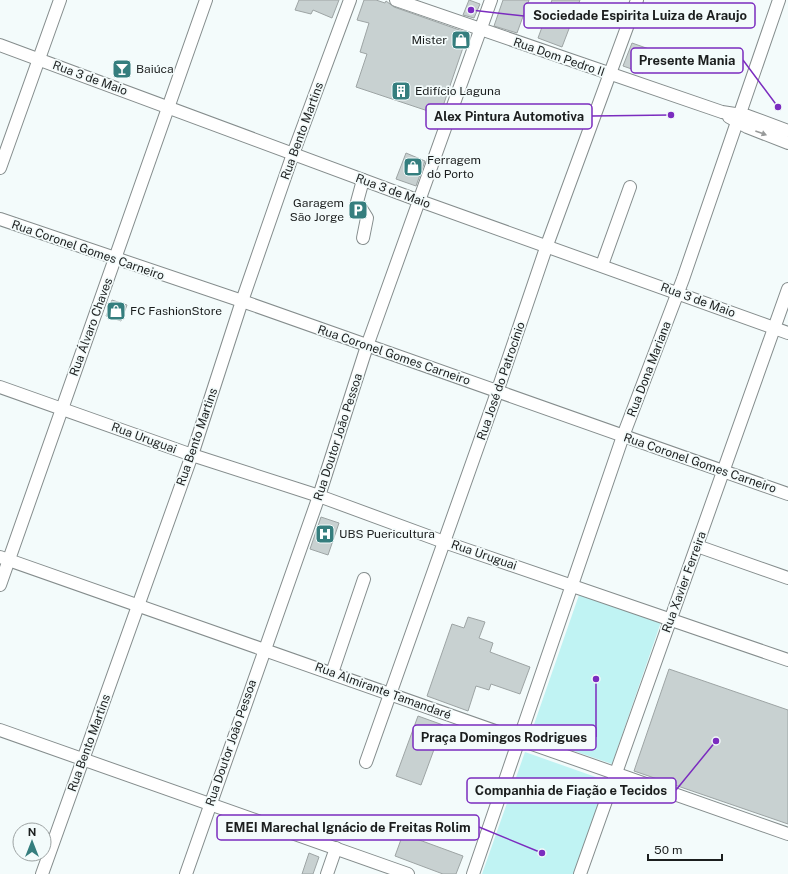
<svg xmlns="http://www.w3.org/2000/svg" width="788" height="874" font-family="'Public Sans',sans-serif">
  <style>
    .green { fill: #c0f3f3 }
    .building { fill: #c8d1d1; stroke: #9da4a4 }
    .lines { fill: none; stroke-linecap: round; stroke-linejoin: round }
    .minor-casing { stroke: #858d8d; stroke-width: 14 }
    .minor { stroke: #fff; stroke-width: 12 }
    .oneway { fill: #989a9a }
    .labels { text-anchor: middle; stroke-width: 3.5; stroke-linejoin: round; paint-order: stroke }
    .poi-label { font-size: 12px; fill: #1b1e1e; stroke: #f3fbfb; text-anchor: start }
    .street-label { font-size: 12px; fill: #1b1e1e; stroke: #f3fbfb }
    .leader { fill: none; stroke: #7b2cbf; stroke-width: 1.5 }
    .callout-dot { fill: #7b2cbf; stroke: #f3fbfb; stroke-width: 1.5 }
    .callout { fill: #f3fbfb; stroke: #7b2cbf; stroke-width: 1.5 }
    .callout-label { font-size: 13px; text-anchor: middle; font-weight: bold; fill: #1b1e1e }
  </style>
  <rect width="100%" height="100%" fill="#f3fbfb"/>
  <!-- green -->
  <g class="green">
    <path d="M579,595L661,622L612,764L530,736Z"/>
    <path d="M525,752L607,781L574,874H482Z"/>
  </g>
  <!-- building -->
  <g class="building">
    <path d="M299,0H339L332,18L313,10L311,14L295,10Z"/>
    <path d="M364,0H376L385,3L386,1L394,7L468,33L440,115L356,87L367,54L360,52L369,23L357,20Z"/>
    <path d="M469,0L480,4L474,18L463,15Z"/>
    <path d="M503,0H529L517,33L494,26Z"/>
    <path d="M552,0H580L562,47L538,38Z"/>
    <path d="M632,43L652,50L643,73L623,66Z"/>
    <path d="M406,153L425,161L416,186L396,179Z"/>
    <path d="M112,300L127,305L121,321L106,316Z"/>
    <path d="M321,517L339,523L328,555L310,549Z"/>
    <path d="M468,617L485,622L479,638L493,643L490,652L530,667L520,694L491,684L489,690L476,686L468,711L427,696L452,624L464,628Z"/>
    <path d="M669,669L788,710V824L634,771Z"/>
    <path d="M418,716L443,725L421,785L396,776Z"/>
    <path d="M403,834L463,856L456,874H443L395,856Z"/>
    <path d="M309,853L319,857L313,874H302Z"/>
  </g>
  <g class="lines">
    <defs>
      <g id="minor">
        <path d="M396,0L722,112L748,116L788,131"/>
        <path d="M0,45L420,201L788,333"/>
        <path d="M729,117L747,127L788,143"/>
        <path d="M0,168L60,0"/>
        <path d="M0,219L242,301L788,494"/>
        <path d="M363,238L367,218L357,202L363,180"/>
        <path d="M602,265L630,187"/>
        <path d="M0,387L192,455L319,496L444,542L788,660"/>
        <path d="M697,546L788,578"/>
        <path d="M0,557L788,834"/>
        <path d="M0,585L206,0"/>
        <path d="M332,673L364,579"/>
        <path d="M0,730L408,874"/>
        <path d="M366,762L494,401L547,245L637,0"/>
        <path d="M42,874L192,455L242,301L293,154L350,0"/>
        <path d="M186,874L319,496L367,346L491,0"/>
        <path d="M327,874L336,848"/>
        <path d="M473,874L623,436L683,279L779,0"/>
        <path d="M580,874L788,289"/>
      </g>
    </defs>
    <!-- minor casing -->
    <use href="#minor" class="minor-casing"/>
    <!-- minor -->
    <use href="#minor" class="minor"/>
  </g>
  <!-- one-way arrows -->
  <defs><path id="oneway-solid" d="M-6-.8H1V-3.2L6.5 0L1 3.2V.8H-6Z"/></defs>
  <use class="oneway" href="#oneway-solid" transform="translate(761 133) rotate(20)"/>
  <!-- icons -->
  <defs>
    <symbol id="shop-square" viewBox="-11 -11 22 22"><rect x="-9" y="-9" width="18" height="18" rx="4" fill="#357e7e" stroke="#f3fbfb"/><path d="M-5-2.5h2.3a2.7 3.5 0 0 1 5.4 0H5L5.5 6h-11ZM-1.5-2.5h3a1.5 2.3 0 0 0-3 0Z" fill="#fff"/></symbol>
    <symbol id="bar-square" viewBox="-11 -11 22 22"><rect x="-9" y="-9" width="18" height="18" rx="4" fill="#357e7e" stroke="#f3fbfb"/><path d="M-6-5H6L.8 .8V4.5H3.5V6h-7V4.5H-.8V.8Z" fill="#fff"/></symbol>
    <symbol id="building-square" viewBox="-11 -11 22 22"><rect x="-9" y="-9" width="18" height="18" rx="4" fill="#357e7e" stroke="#f3fbfb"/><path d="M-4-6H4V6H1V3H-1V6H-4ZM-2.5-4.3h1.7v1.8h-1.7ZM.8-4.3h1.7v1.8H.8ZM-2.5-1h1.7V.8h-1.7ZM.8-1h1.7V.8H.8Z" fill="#fff"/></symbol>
    <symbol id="parking-square" viewBox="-11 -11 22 22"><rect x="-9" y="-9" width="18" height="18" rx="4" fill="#357e7e" stroke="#f3fbfb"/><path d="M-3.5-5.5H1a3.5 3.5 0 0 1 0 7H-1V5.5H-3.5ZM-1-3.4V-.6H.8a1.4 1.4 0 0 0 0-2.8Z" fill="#fff"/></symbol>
    <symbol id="hospital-square" viewBox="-11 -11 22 22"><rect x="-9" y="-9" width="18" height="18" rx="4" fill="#357e7e" stroke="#f3fbfb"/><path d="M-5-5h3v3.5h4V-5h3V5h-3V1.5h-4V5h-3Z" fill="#fff"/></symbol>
  </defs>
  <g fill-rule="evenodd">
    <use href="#shop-square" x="450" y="29" width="22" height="22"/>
    <use href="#bar-square" x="111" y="58" width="22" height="22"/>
    <use href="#building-square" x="390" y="80" width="22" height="22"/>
    <use href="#shop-square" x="402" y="156" width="22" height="22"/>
    <use href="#parking-square" x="347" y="199" width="22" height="22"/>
    <use href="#shop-square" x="105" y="300" width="22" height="22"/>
    <use href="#hospital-square" x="314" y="523" width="22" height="22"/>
  </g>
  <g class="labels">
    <!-- poi labels -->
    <g class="poi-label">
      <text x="447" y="44" text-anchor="end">Mister</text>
      <text x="136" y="73">Baiúca</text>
      <text x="415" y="95">Edifício Laguna</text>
      <text x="427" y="164">Ferragem<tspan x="427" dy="14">do Porto</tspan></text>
      <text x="344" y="207" text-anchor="end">Garagem<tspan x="344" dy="14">São Jorge</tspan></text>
      <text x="130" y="315">FC FashionStore</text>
      <text x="339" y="538">UBS Puericultura</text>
    </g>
    <!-- street labels -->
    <g class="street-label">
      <text transform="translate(559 57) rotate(19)" y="4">Rua Dom Pedro II</text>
      <text transform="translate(90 78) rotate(20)" y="4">Rua 3 de Maio</text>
      <text transform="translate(302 131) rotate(-70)" y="4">Rua Bento Martins</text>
      <text transform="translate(393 191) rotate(20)" y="4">Rua 3 de Maio</text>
      <text transform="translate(88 250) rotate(19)" y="4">Rua Coronel Gomes Carneiro</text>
      <text transform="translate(698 300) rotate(20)" y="4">Rua 3 de Maio</text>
      <text transform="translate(91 327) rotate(-70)" y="4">Rua Álvaro Chaves</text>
      <text transform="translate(394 355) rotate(19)" y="4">Rua Coronel Gomes Carneiro</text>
      <text transform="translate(649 369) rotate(-69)" y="4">Rua Dona Mariana</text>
      <text transform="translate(501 381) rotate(-71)" y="4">Rua José do Patrocínio</text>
      <text transform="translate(197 437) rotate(-71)" y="4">Rua Bento Martins</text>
      <text transform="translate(338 437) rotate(-72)" y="4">Rua Doutor João Pessoa</text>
      <text transform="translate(144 438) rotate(20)" y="4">Rua Uruguai</text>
      <text transform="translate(700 463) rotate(19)" y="4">Rua Coronel Gomes Carneiro</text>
      <text transform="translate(484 555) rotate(19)" y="4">Rua Uruguai</text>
      <text transform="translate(684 582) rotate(-70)" y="4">Rua Xavier Ferreira</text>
      <text transform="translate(383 691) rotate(20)" y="4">Rua Almirante Tamandaré</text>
      <text transform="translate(89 743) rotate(-70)" y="4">Rua Bento Martins</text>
      <text transform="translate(231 743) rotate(-71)" y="4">Rua Doutor João Pessoa</text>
    </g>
  </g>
  <!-- callouts -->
  <path class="leader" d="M471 10L524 16M778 107L743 60M671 115L592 116M596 679L596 737M716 741L676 790M542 853L479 827"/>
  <g class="callout-dot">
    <circle cx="471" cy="10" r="4"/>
    <circle cx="778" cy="107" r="4"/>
    <circle cx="671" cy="115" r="4"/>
    <circle cx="596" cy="679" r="4"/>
    <circle cx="716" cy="741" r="4"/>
    <circle cx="542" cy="853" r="4"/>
  </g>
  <g class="callout">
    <rect x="524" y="3" width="231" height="25" rx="4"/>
    <rect x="631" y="48" width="112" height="25" rx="4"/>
    <rect x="426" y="104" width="166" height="25" rx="4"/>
    <rect x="413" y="725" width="183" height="25" rx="4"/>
    <rect x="467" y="778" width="209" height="25" rx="4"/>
    <rect x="217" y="815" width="262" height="25" rx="4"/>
  </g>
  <g class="callout-label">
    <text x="640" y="20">Sociedade Espirita Luiza de Araujo</text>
    <text x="687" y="65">Presente Mania</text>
    <text x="509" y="121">Alex Pintura Automotiva</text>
    <text x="504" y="742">Praça Domingos Rodrigues</text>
    <text x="571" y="795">Companhia de Fiação e Tecidos</text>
    <text x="348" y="832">EMEI Marechal Ignácio de Freitas Rolim</text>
  </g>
  <!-- north arrow -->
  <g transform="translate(32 842)"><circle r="19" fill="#f3fbfb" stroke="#9da3a3"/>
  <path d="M0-3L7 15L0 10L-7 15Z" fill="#357e7e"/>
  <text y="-6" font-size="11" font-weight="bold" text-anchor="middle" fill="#1b1e1e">N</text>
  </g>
  <!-- scale -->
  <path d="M648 854v6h74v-6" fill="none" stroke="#1b1e1e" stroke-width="2"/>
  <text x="654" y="854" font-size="12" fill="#1b1e1e" stroke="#f3fbfb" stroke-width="3" paint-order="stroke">50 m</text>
</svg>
